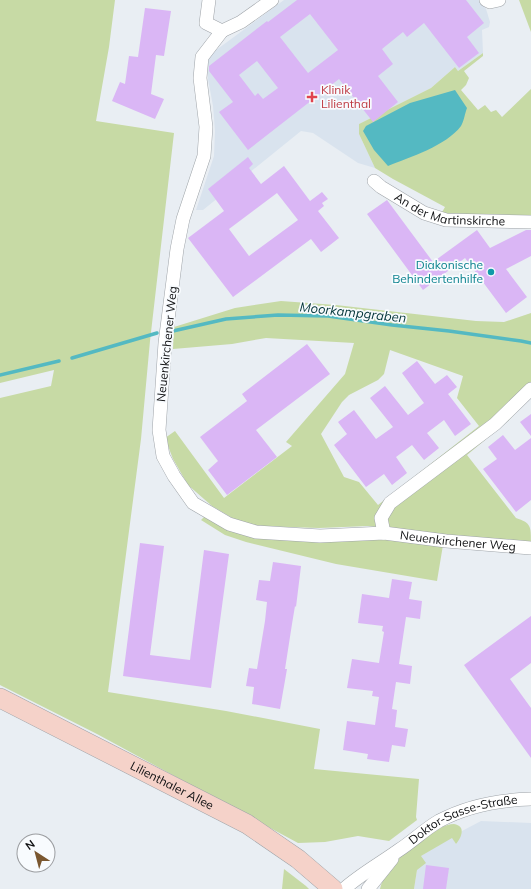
<svg xmlns="http://www.w3.org/2000/svg" width="531" height="889" font-family="Mulish,sans-serif">
  <style>
    .built { fill: #d9e3ee }
    .green { fill: #c7daa5; fill-rule: evenodd }
    .water { fill: #54b9c2 }
    .lines { fill: none; stroke-linecap: round; stroke-linejoin: round }
    .stream { stroke: #54b9c2; stroke-width: 3.5 }
    .building { fill: #dab6f5; fill-rule: evenodd }
    .street-casing { stroke: #9fa4a9; stroke-width: 14 }
    .secondary-casing { stroke: #9fa4a9; stroke-width: 20 }
    .street { stroke: #fff; stroke-width: 13 }
    .secondary { stroke: #f5d2c9; stroke-width: 19 }
    .health-dot { fill: #e0444e; stroke: #f8fbfe; stroke-width: 1.5 }
    .culture-dot { fill: #0f9aa8; stroke: #f8fbfe; stroke-width: 1.5 }
    .labels { text-anchor: middle; stroke-width: 3.5; stroke-linejoin: round; paint-order: stroke }
    .health-label { font-size: 12px; fill: #be3a42; stroke: #f8fbfe; text-anchor: start }
    .street-label { font-size: 12px; fill: #0f1012; stroke: #f8fbfe }
    .culture-label { font-size: 12px; fill: #0d838f; stroke: #f8fbfe; text-anchor: end }
    .water-label { font-size: 13px; font-style: italic; fill: #04363a; stroke: #f8fbfe }
  </style>
  <rect width="100%" height="100%" fill="#e9eef3"/>
  <!-- built -->
  <g class="built">
    <path d="M284,0H479L486,9L490,22L489,27L482,30L483,53L458,71L455,67L431,88L359,124V134L375,168L358,163L313,133L301,131L203,210H196L214,156L215,131L213,106L208,79V56Z"/>
    <path d="M481,821L531,823V889H414L417,870L421,856L452,837L456,844L462,831Z"/>
  </g>
  <!-- green -->
  <g class="green">
    <path d="M0,0H115L109,47L96,121L174,133L150,341L141,439L108,692L226,711L320,729L314,769L419,779L416,817L417,820L389,841L358,836L325,842L298,843L97,734L0,685V398L51,386L54,370L0,383Z"/>
    <path d="M519,0H531V32Z"/>
    <path d="M483,53V56L464,71L469,78L466,85L461,90L478,110L485,105L491,112L496,110L502,117L531,89V216L441,214L445,207L393,179L375,168L359,134V124L431,88L455,67L458,71Z"/>
    <path d="M281,301L336,305L476,321L504,322L531,313V395L509,420L467,455L516,518C531,523 531,526 531,542L482,540L368,526L319,528L258,526L234,519L212,506L188,485L173,459L165,438L175,431L224,498L292,446L286,442L345,374L354,343L266,338L232,344L173,349L174,327L235,308ZM390,350L463,376L457,398L479,426L378,505L359,482L344,477L321,434L342,402L349,395L378,380L384,374Z"/>
    <path d="M206,515L231,530L403,541L443,545L437,581L336,564L246,542L225,535L201,520Z"/>
    <path d="M454,824C466,826 462,837 456,844L452,838L421,856L426,863L417,870L414,889H380C386,865 411,847 431,834C438,830 445,824 454,824Z"/>
    <path d="M284,869L306,886L309,889H282Z"/>
  </g>
  <!-- water -->
  <path class="water" d="M455,90L467,108C465,113 464,121 461,126C446,146 410,157 388,166L374,150L363,131L366,126L410,103Z"/>
  <g class="lines">
    <!-- stream -->
    <g class="stream">
      <path d="M173,331L226,319L278,315L328,316L392,325L449,331L521,341L531,343"/>
      <path d="M72,358L157,333"/>
      <path d="M0,375L59,361"/>
    </g>
  </g>
  <!-- building -->
  <g class="building">
    <path d="M297,0H466L484,23L467,37L479,53L459,68L424,23L407,37L403,32L382,49L393,64L378,76L398,102L373,122L339,79L248,150L219,112L233,102L209,71V66L267,21L268,22ZM310,14L338,50L308,73L280,37ZM257,61L278,88L263,99L258,93L255,96L239,75Z"/>
    <path d="M145,8L171,11L164,56L156,55L151,94L164,99L155,119L112,101L120,82L125,84L129,56L138,57Z"/>
    <path d="M248,157L253,164L249,168L261,184L284,166L310,201L322,192L328,199L322,203L324,206L318,211L339,238L321,252L311,239L233,297L188,238L224,211L208,189ZM277,193L298,220L249,256L229,229Z"/>
    <path d="M387,200L433,262L477,230L490,248L526,230H531V256L506,269L527,297L506,313L465,258L423,290L367,214Z"/>
    <path d="M307,344L330,374L256,430L277,457L227,495L208,470L218,461L200,437L247,401L242,394Z"/>
    <path d="M417,361L435,384L447,375L457,387L448,394L471,424L455,436L444,420L427,433L439,448L424,460L412,445L396,457L407,473L392,485L384,474L366,487L334,445L347,434L338,422L354,410L376,439L393,427L370,398L385,386L408,415L424,403L402,373Z"/>
    <path d="M531,414V436L520,422Z"/>
    <path d="M503,435L515,450L531,438V500L516,512L483,469L497,459L488,447Z"/>
    <path d="M140,543L164,546L150,655L190,660L204,550L229,554L211,688L123,676Z"/>
    <path d="M273,562L301,566L296,607L295,606L292,624L285,669H287L280,709L252,704L254,687L246,686L249,668L257,669L265,621L267,602L256,600L259,580L270,581Z"/>
    <path d="M392,579L412,582L409,599L422,601L420,619L406,617L399,664L412,666L410,684L396,682L392,709L397,710L395,727L408,729L405,747L392,745L389,762L367,759L368,754L343,750L347,721L375,725L379,697L372,696L373,691L347,688L352,659L379,663L384,632L382,631L383,626L358,623L362,594L389,598Z"/>
    <path d="M531,616V663L510,679L531,708V758L464,665Z"/>
    <path d="M426,865L449,868L446,889H423Z"/>
  </g>
  <g class="lines">
    <defs>
      <g id="street">
        <path id="s1" d="M209,0L206,23L222,31L202,57L200,78L206,127L204,156L183,219L177,249L165,343L159,430L163,456L174,476L193,503L229,524L256,532L320,536L384,533L446,541L531,548"/>
        <path d="M486,0L490,2L499,0"/>
        <path d="M222,31L241,22L272,0"/>
        <path id="s2" d="M374,181L381,187L424,213L446,220L531,222"/>
        <path d="M384,533L381,518L390,503L495,424L531,389"/>
        <path id="s3" d="M344,889C361,874 381,863 399,850C413,841 425,829 439,821C467,806 500,800 531,799"/>
        <path d="M368,889L392,859"/>
      </g>
      <g id="secondary">
        <path id="s4" d="M0,698L247,824L298,859L333,889"/>
      </g>
    </defs>
    <!-- street casing -->
    <use href="#street" class="street-casing"/>
    <!-- secondary casing -->
    <use href="#secondary" class="secondary-casing"/>
    <!-- street -->
    <use href="#street" class="street"/>
    <!-- secondary -->
    <use href="#secondary" class="secondary"/>
  </g>
  <!-- markers -->
  <path class="health-dot" d="M310 91h4v4h4v4h-4v4h-4v-4h-4v-4h4z"/>
  <circle class="culture-dot" cx="491" cy="272" r="4"/>
  <g class="labels">
    <!-- health labels -->
    <g class="health-label">
      <text x="321" y="94">Klinik<tspan x="321" dy="14">Lilienthal</tspan></text>
    </g>
    <!-- street labels -->
    <g class="street-label">
      <text dy="4" stroke="none"><textPath href="#s2" startOffset="84">An der Martinskirche</textPath></text>
      <text transform="translate(167 344) rotate(-84)" y="4">Neuenkirchener Weg</text>
      <text dy="4" stroke="none"><textPath href="#s1" startOffset="807">Neuenkirchener Weg</textPath></text>
      <text dy="4" stroke="none"><textPath href="#s4" startOffset="193">Lilienthaler Allee</textPath></text>
      <text dy="4" stroke="none"><textPath href="#s3" startOffset="140">Doktor-Sasse-Straße</textPath></text>
    </g>
    <!-- culture labels -->
    <g class="culture-label">
      <text x="483" y="269">Diakonische<tspan x="483" dy="14">Behindertenhilfe</tspan></text>
    </g>
    <!-- water labels -->
    <g class="water-label">
      <text transform="translate(353 312) rotate(6)" y="5">Moorkampgraben</text>
    </g>
  </g>
  <!-- north arrow -->
  <g transform="translate(36 853) rotate(324)"><circle r="19" fill="#f8fbfe" stroke="#9b9da0"/>
  <path d="M0-3L7 15L0 10L-7 15Z" fill="#7a5730"/>
  <text y="-6" font-size="11" font-weight="bold" text-anchor="middle" fill="#0f1012">N</text>
  </g>
</svg>
